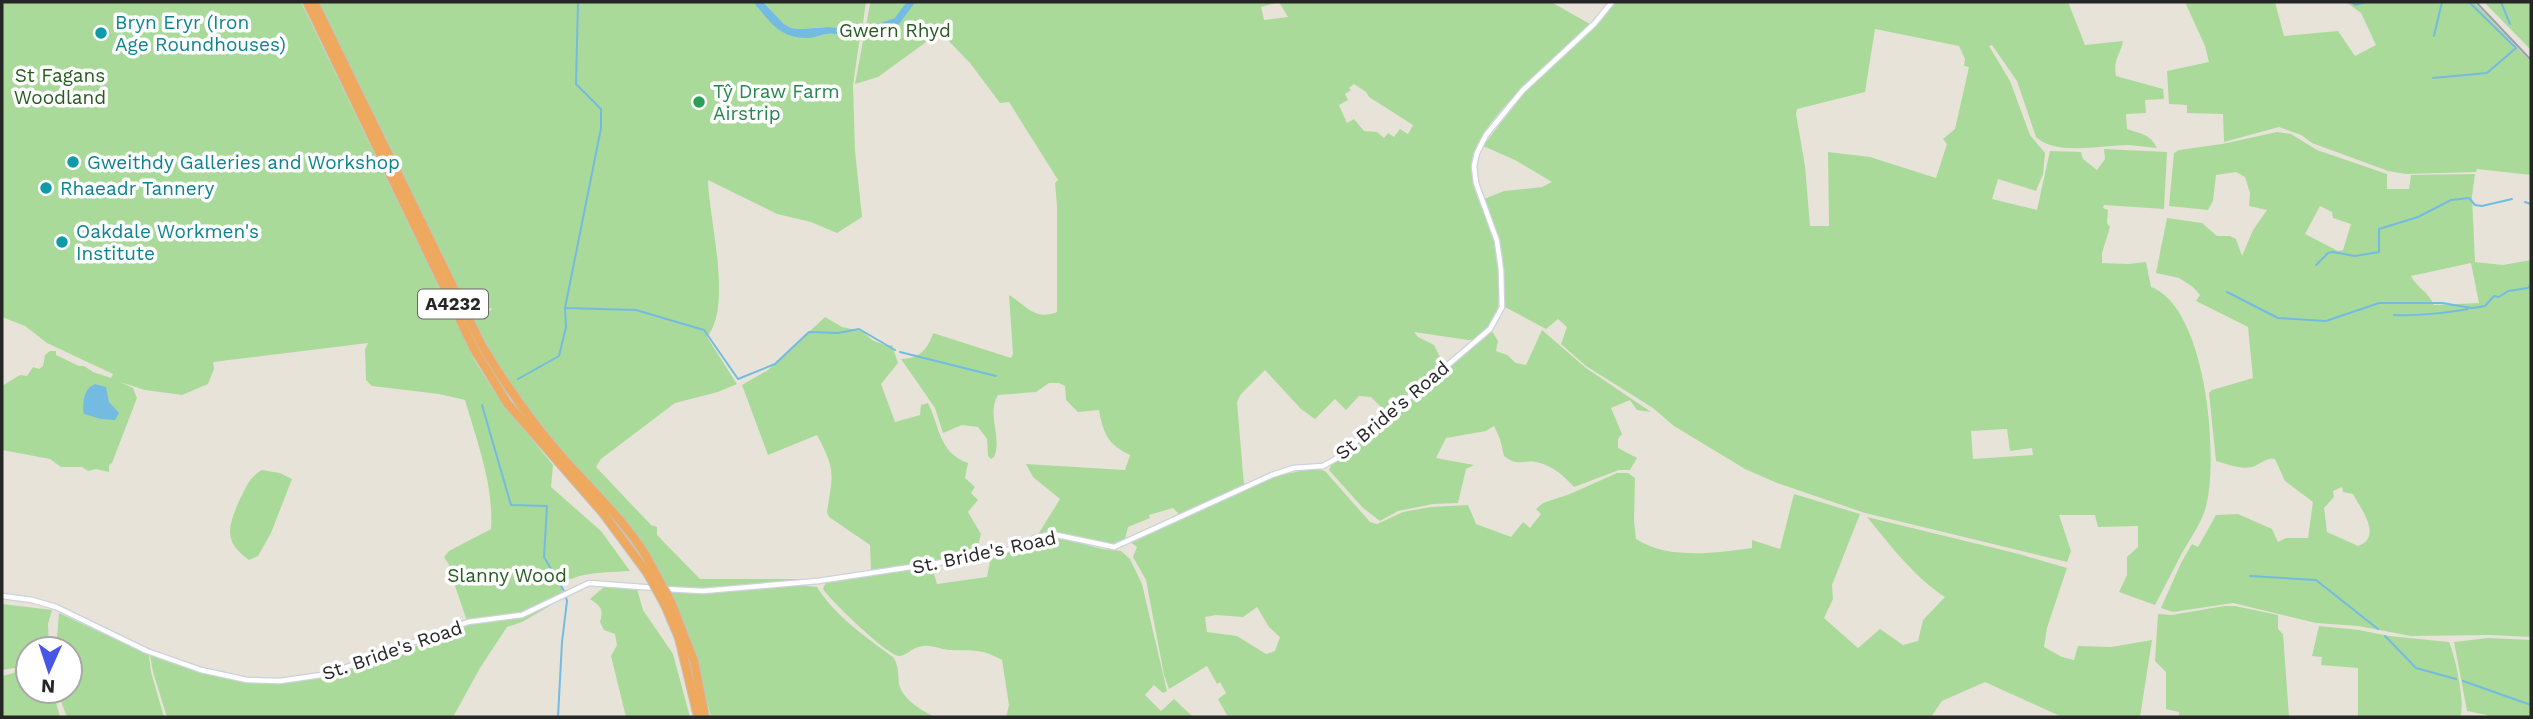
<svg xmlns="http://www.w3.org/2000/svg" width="2533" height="719" font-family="'Work Sans',sans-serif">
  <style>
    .green { fill: #aada9a; fill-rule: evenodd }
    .water { fill: #74bbe1 }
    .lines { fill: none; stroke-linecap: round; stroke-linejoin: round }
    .stream { stroke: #74bbe1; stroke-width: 2 }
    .river { stroke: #74bbe1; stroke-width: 7 }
    .minor-casing { stroke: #ced0de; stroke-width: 7 }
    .highway-casing { stroke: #c2c2c2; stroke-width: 10 }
    .minor { stroke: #fff; stroke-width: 4.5 }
    .highway { stroke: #eea95e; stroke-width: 8 }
    .rail { stroke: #9d9eaf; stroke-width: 2 }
    .highway-bridge-casing { stroke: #c2c2c2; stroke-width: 10; stroke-linecap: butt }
    .highway-bridge { stroke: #eea95e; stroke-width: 8 }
    .culture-dot { fill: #0f9aa8; stroke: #fff; stroke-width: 2.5 }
    .leisure-dot { fill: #2e9e5b; stroke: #fff; stroke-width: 2.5 }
    .labels { text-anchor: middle; stroke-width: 7; stroke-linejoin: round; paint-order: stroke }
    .shield { fill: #fff; stroke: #676767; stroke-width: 2 }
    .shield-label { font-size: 18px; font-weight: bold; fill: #262626 }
    .culture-label { font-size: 19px; fill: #0d838f; stroke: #fff; text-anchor: start }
    .park-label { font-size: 19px; fill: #265b1f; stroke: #fff }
    .leisure-label { font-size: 19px; fill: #27864d; stroke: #fff; text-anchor: start }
    .street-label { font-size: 19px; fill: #262626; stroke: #fff }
  </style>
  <rect width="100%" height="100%" fill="#e8e3d9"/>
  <!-- green -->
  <g class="green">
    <path d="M2,2H301L475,361L499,399L553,465L551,487L601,531L630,571C615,572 599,572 584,575C576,576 571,581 563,579L562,594L548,607L522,622L507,627L480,668L453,717H167L153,672L150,655C182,666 215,678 248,682C321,690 402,652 468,624L455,586L458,579L444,557L449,551L491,529C494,485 477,442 465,400L439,394L372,386L366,380L365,349L368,343L213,362L214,369L208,384L182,395L145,390L120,382L133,388L137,398L112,463L109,465V472L96,469L88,471L82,467H61L50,459L2,450V386L20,375L27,376L33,367L39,369L43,366L45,355L50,351H56V355L79,366H84L93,372L111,378L113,374L47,343L25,326L2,317Z"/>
    <path d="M318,2H753C771,22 781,40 811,38C817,37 822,34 828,34C838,32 848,39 860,37L853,85L855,151L862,217L837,233L811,222L777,214L708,180C709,220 733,306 707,337L737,384L718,392L675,403L601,459L596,467L651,525L657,527V535L700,579H809L706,588L668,587L640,542L517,400L472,321L492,309L491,308L471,318Z"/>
    <path d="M763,2H866L862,30L825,27L800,29L791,28L784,24Z"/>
    <path d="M875,2H1279L1261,7L1264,20L1288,17L1279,2H1551L1590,24C1560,54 1478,119 1472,161C1468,187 1486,214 1494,238C1498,251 1498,266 1499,280C1500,298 1500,312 1489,326C1484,334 1478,340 1468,340L1414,332L1418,337L1434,345L1444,365L1416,390L1386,412L1371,397L1359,396L1346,410L1335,399L1315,419L1301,409L1265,370L1241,394L1237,402L1244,485L1180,515L1173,508L1149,515L1150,518L1128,527L1125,540C1105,549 1089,540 1069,535C1059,532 1049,532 1039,533L1060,499L1033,477L1026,464L1125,470L1130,455C1108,445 1103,433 1099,410L1078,412L1066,400L1065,386L1059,383H1049L1036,392L998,395C986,415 1003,438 994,457L991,459L988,456L987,439L978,427L962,425L943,433L935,408L901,359C918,359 928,350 933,333L1011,358L1013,354L1009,295C1026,305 1035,321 1057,312V206L1055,183L1058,180L1009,102L1000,103L970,63L940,32L878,77L855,84L870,4ZM1354,84L1366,92L1369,97L1413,125L1408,134L1400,129L1394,137L1388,133L1384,138L1377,132L1364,131L1354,119L1347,123L1339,105L1348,100L1345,94L1351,90L1349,88Z"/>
    <path d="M1614,2H2068L2085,45L2123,41C2120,57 2113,58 2116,76L2163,89L2164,99L2145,100L2146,113L2126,114L2127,129C2139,134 2149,132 2157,148C2148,147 2138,146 2129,145C2103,145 2056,156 2036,137L2017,81L1992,45L1989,46L2010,81L2030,135L2045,153L2043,174L2036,191L1998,179L1992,199L2037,210L2050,151L2081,152L2083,159L2097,170L2105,159L2104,149L2167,152L2164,209L2104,205L2103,208L2108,210L2107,223L2110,227L2102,253V263L2129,264L2146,262L2151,287C2207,307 2220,462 2205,510C2200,525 2190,539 2182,553C2173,570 2164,588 2155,605L2119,592L2127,575V557L2138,547V526L2098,527L2095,515H2059L2071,551L2067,562L1865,513L1777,483L1745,469L1674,426L1653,408L1586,366L1561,344L1567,327L1558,319L1546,329L1505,307L1503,297L1500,243L1484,199L1504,191L1542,187L1552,182L1515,160L1483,146L1523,94L1597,24ZM1875,29L1959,46L1965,59L1964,66L1969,67L1955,129L1943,139L1947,144L1936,178L1870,157L1828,152L1829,226H1810L1805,166L1796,114L1797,109L1865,92ZM2007,429L2010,451L2032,448L2033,455L1973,459L1971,431Z"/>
    <path d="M2185,2H2275L2284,36L2338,31L2355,56L2376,45L2361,13L2346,2H2474L2531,62V175L2477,169L2476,172L2406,174L2388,171L2312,143L2301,135L2279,127L2224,142L2223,114L2187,113V105L2169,104L2167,71L2209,62L2205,46Z"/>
    <path d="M2484,2H2531V50Z"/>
    <path d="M2277,132L2291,134L2317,150L2387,174V189H2409L2411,175L2475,174L2472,196L2475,262L2503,265L2531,260V637L2491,635L2411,636L2358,626L2316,623L2233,603L2173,612L2161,608L2181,563L2192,544L2198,547L2216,515L2238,514L2272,529L2278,542L2286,538H2308L2313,502L2285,481L2275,459C2266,457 2261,464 2252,467C2241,470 2227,464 2216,461L2209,393L2212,390L2253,378L2248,327L2196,301L2200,295L2193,287L2179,278L2156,273L2167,218L2202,223L2217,236H2230L2236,239L2242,256L2253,230L2267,210L2249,206L2250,193L2245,177L2236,172L2216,175L2213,201L2208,210L2169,206L2174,153L2179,150L2222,144ZM2320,206L2332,212L2333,218L2351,224L2343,250L2338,251L2305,234ZM2471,263L2479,303L2434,305C2428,291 2418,289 2411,276ZM2342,487L2343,492L2353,494C2361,509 2383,537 2358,546L2327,532L2324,508L2334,497L2333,491Z"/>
    <path d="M825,317L842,327L862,331L872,340L887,346L892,345L898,363L881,384L895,422L920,415L921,405L928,403C940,427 939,453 968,463L965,478L975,487L971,493L978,500L968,512L981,534L976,554L871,571L870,545L829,517L827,512C833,473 836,471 817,435L768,455L742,385L768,370Z"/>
    <path d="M1542,330L1586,368L1651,412L1637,410L1630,400L1611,408L1622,434L1618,439V448L1637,458L1630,470H1619L1574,487C1564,476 1552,465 1536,462C1521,460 1519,467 1504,456L1500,439L1494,426L1486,431L1446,438L1436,458L1474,465L1466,469L1458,503L1433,504L1398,511L1380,521L1362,507L1329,470L1332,463L1345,455L1376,426L1492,331L1498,341L1496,351L1507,355L1516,363L1526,365Z"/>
    <path d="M1315,468L1325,471L1370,522L1377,524L1403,512L1431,507L1468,505L1476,524L1511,537L1523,522L1530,528L1541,514L1536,509L1543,503L1570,494L1617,473H1628L1635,478L1634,521L1636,539C1668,560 1716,553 1752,548V540L1780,549L1794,494L1860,514L1832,585L1833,599L1824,618L1858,648L1880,629L1903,645L1918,641L1923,620L1945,597C1913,576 1891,546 1867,517L2019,554L2067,568L2047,628L2044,647L2062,657L2074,660L2078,646L2111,647L2152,640L2140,717H2062L1985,682L1942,701L1931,717H1228L1218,699L1226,693L1220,682L1217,684L1207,666L1169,689L1164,675L1146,580L1133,557L1137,547L1130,542L1276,476ZM1257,607L1269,627L1280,637L1275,651L1266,654L1237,636L1207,632L1205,617L1216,615L1243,617Z"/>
    <path d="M262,470L280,473L292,479L271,533L258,556L249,560C223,542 228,527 239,501C246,488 249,477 262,470Z"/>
    <path d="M1052,536L1102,549L1121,551L1130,559L1142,584L1167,691L1163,693L1154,685L1145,695L1161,711L1174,699L1193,717H1006L1009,705L1002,660C978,647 975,652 951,650C940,650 930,643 919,647C912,648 906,656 899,656C888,656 831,601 823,589L826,582L932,567L937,584L987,577L991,556Z"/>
    <path d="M797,585L817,587C834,615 867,638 893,657C899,666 898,674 899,684C902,699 923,712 936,717H711L690,639L670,590L712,593Z"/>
    <path d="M604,587L637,589L643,610L673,654L690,717H626L611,656L617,645L615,634L604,630L600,622C604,610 601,606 590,599Z"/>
    <path d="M2,604L52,610L48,624L49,649H28V666L2,670Z"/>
    <path d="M2224,606H2235L2278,615V629L2283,634L2289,717H2179V712L2166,709V672L2155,661L2158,614L2172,615Z"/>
    <path d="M59,613L149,655L151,672L164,717H67L57,691H70V649H56Z"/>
    <path d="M2319,626L2359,630L2389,636L2449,642C2455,655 2466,705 2460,717H2358V668L2321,665L2322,657L2312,656Z"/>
    <path d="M2488,638L2531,640V717H2488L2487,715L2467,711L2454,642Z"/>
    <path d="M19,669L22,672L28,671V691H53L60,717H2V676L14,673L15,670Z"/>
  </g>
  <!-- water -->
  <g class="water">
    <path d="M753,2H763L784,24L791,28L800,29L828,27L862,30L860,37C848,39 838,32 828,34C822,34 817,37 811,38C781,40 771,23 753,2Z"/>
    <path d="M95,384L106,387L109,402L119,413L115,420L101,419L84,414C82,403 84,388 95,384Z"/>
  </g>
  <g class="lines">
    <!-- stream -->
    <g class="stream">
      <path d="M578,2L576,84L601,109V128L565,308L636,310L704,330L738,379L775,364L809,332L838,333L859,329L895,350"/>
      <path d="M2352,2L2355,5L2367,2"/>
      <path d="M2501,2L2510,24"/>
      <path d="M2434,36L2442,2"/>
      <path d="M2433,78L2487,73L2516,48L2469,2"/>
      <path d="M2525,202L2531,204"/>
      <path d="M2316,265L2328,253L2333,252L2355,256L2379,252V229L2418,217L2451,200L2469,198L2475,205L2482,206L2512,199"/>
      <path d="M2227,292L2278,318L2326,321L2379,303H2442L2472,308"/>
      <path d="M2473,308L2485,306L2494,296L2499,297L2508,291L2528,288L2531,284"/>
      <path d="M2394,315C2415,316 2447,313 2468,309"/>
      <path d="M900,352L996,376"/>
      <path d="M518,379L559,356L566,327L565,308"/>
      <path d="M482,405L511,505L547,506L544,557L564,591L567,601L562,642L558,717"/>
      <path d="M2250,576L2316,580L2378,629"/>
      <path d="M2385,636L2416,668L2456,679"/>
      <path d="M2463,681L2531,705"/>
    </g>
    <!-- river -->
    <path class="river" d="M853,32L871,30L897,21L911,2"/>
    <defs>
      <g id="minor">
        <path d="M665,589L703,591L818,581L964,559L1004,551L1024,544L1034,538L1052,534L1114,547L1272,475L1294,468L1323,466L1339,457L1386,414L1415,393L1490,329L1502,307L1501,270L1497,241L1476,183L1474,166L1477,153L1486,135L1523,90L1594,24L1612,2"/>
        <path d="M2,596L32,600L56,607L147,651L201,670L247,680L280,681L328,674L468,622L522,615L589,583L656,588"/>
      </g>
      <g id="highway">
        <path d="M307,2L474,349L507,403L603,513L648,574"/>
        <path d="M314,2L481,344C505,384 531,422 563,458C592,491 636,531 654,571"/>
        <path d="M671,602L694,661L705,717"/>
        <path d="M665,605L679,638L698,717"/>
      </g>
    </defs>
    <!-- minor casing -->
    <use href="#minor" class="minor-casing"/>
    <!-- highway casing -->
    <use href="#highway" class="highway-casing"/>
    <!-- minor -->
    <use href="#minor" class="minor"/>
    <!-- highway -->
    <use href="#highway" class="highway"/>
    <!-- rail -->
    <path class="rail" d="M2476,2L2531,60"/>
    <defs>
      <g id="highway-bridge">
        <path d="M654,571L671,602"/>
        <path d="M648,574L665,605"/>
      </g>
    </defs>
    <!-- highway-bridge casing -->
    <use href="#highway-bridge" class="highway-bridge-casing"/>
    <!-- highway-bridge -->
    <use href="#highway-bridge" class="highway-bridge"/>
  </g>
  <!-- markers -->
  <g class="culture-dot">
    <circle cx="101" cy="33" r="7"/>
    <circle cx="73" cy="162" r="7"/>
    <circle cx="46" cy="188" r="7"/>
    <circle cx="62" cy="242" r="7"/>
  </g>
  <circle class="leisure-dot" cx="699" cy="102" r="7"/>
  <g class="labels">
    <!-- shield labels -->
    <rect class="shield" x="418" y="289.5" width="70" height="29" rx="5"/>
    <g class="shield-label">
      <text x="453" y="310">A4232</text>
    </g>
    <!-- culture labels -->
    <g class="culture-label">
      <text x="115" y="29">Bryn Eryr (Iron<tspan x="115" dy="22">Age Roundhouses)</tspan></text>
      <text x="87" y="169">Gweithdy Galleries and Workshop</text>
      <text x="60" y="195">Rhaeadr Tannery</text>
      <text x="76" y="238">Oakdale Workmen's<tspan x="76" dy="22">Institute</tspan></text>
    </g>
    <!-- park labels -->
    <g class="park-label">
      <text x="895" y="37">Gwern Rhyd</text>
      <text x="60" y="82">St Fagans<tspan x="60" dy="22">Woodland</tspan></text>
      <text x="507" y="582">Slanny Wood</text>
    </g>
    <!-- leisure labels -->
    <g class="leisure-label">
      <text x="713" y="98">Tŷ Draw Farm<tspan x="713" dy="22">Airstrip</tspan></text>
    </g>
    <!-- street labels -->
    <g class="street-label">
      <text transform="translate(1392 410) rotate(-40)" y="7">St Bride's Road</text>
      <text transform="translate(984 552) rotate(-12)" y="7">St. Bride's Road</text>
      <text transform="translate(392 650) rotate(-19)" y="7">St. Bride's Road</text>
    </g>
  </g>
  <!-- border -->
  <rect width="2533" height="719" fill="none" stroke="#262626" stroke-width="7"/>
  <!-- north arrow -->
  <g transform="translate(49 670) rotate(183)"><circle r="33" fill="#ffffff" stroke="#a8a8a8" stroke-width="2"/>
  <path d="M0-5L12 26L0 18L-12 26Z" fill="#4756e7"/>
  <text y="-10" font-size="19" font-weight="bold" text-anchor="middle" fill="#262626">N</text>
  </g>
</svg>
